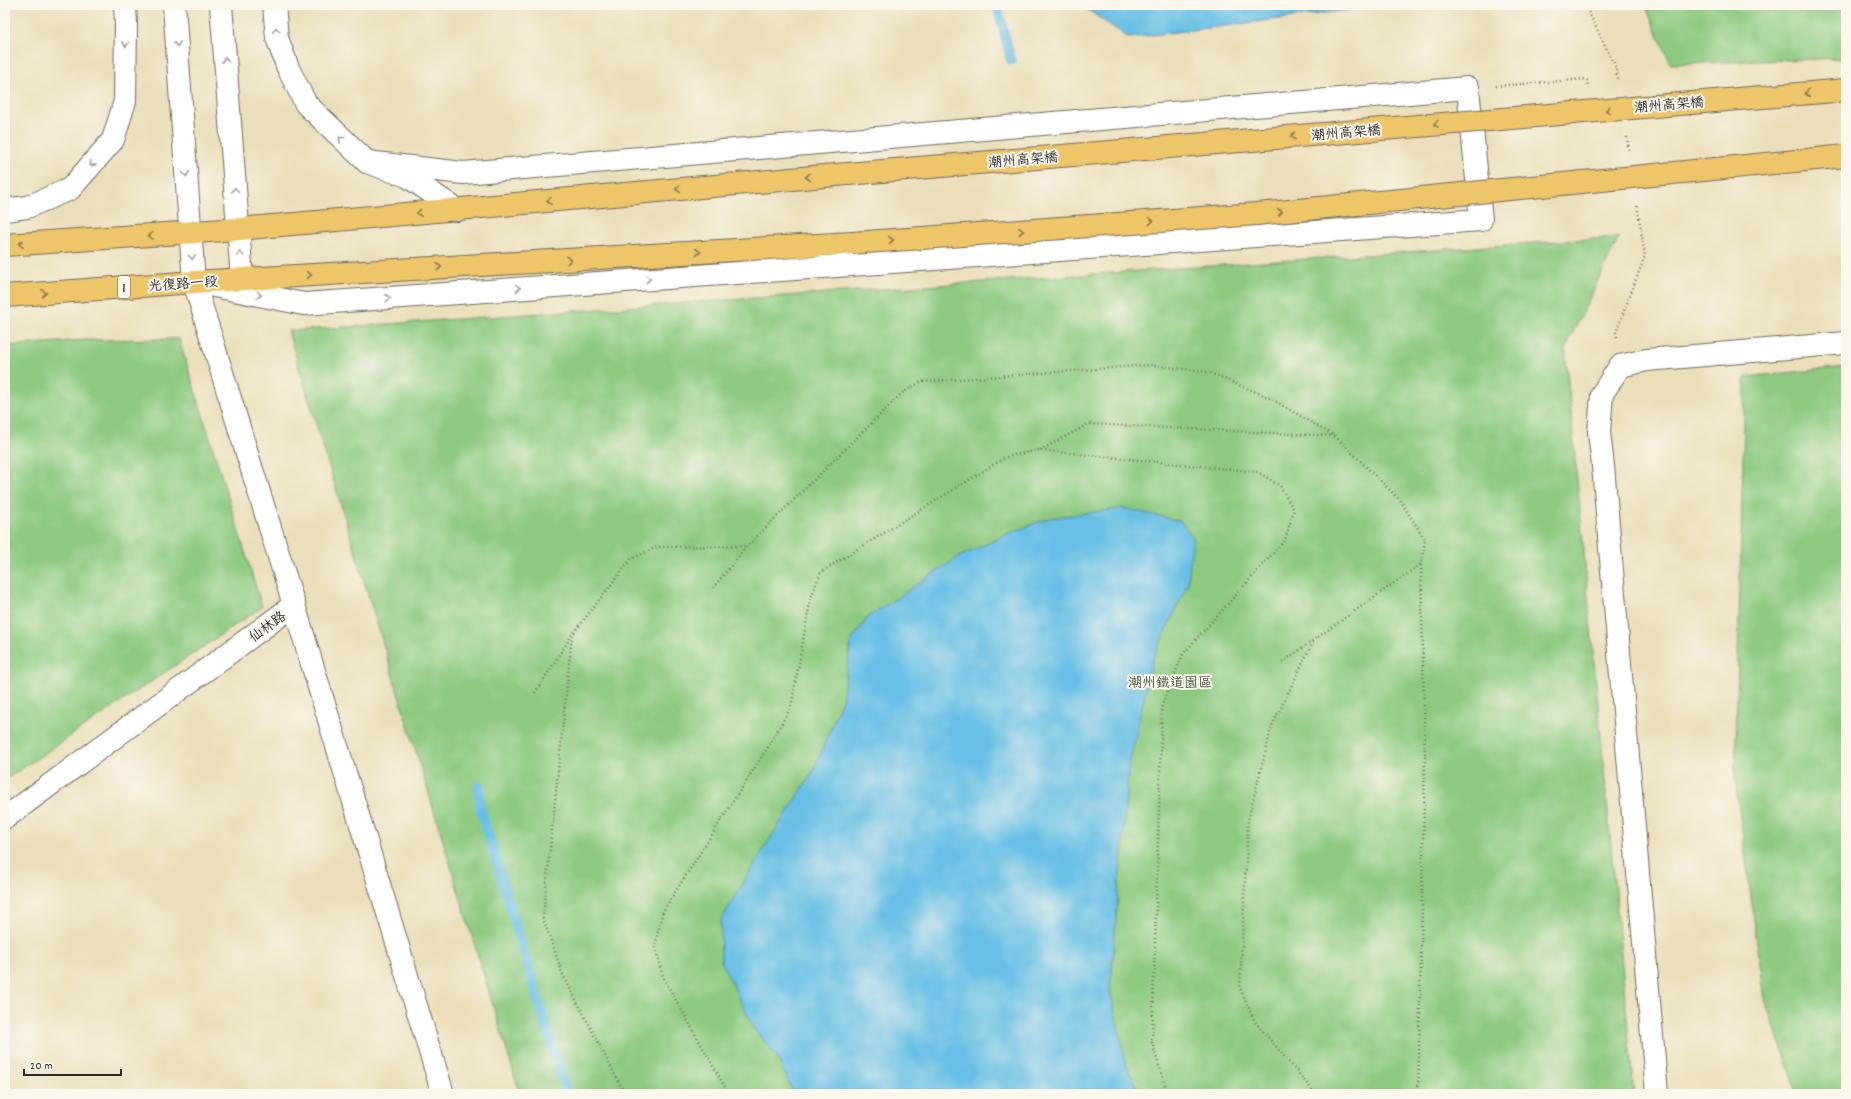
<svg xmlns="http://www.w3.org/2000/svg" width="1851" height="1099" font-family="Dekko,'LXGW WenKai TC',sans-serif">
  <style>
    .green { fill: #8dca80; stroke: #5c7a56 }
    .water { fill: #69c0e6; stroke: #4a7688 }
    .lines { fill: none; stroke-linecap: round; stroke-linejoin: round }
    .stream { stroke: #69c0e6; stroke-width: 10 }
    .minor-casing { stroke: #6e6a5d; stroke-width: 24 }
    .major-casing { stroke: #6e6a5d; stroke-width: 24 }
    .path { stroke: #6e6a5d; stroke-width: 2.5; stroke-dasharray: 1 3; stroke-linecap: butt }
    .minor { stroke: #fff; stroke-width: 22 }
    .major { stroke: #eec569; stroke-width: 22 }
    .major-bridge-casing { stroke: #6e6a5d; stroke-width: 24; stroke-linecap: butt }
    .major-bridge { stroke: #eec569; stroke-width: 22 }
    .oneway { stroke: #a0a0a0 }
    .oneway2 { stroke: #8c784a }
    .labels { text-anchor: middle; stroke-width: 4; stroke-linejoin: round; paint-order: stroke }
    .shield { fill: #fbf7ec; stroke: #696865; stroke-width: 1 }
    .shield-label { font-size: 13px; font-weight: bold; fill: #2b2b2b }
    .street-label { font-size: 14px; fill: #2b2b2b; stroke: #fbf7ec }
    .park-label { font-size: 14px; fill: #485b44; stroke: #fbf7ec }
  </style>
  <rect width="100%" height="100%" fill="#fbf7ec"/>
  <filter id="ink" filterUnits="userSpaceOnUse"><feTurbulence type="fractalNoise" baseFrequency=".025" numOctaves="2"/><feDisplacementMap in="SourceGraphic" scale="8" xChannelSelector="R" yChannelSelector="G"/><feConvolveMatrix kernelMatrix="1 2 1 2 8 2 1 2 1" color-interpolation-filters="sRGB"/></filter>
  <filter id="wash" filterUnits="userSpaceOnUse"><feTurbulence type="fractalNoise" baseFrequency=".012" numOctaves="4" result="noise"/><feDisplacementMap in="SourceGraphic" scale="16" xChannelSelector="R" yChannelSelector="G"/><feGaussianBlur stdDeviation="0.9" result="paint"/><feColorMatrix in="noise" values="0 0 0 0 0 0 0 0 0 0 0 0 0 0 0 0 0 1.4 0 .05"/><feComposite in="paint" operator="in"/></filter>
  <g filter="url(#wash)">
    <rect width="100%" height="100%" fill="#ebdeba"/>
    <!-- green -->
    <g class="green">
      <path d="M1645,5H1846V58L1671,64Z"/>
      <path d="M1619,237L1565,349L1634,1094H520L288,331Z"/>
      <path d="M179,339L262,607L5,780V346L85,340Z"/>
      <path d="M1846,367V1094H1797L1765,1000L1735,780L1745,377Z"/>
    </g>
    <!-- water -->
    <g class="water">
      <path d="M1081,5H1389L1129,38Z"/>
      <path d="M1124,508L1180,521L1193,537L1188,583L1153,658L1129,765L1110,990L1127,1067L1141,1094H950L932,1090L920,1094H794L777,1057L754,1029L721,961V920L761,853L813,772L842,700L851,641L868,617L957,558L1007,534L1049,518Z"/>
    </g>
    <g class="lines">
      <!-- stream -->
      <g class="stream">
        <path d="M997,5L1011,60"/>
        <path d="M479,786L480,807L567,1094"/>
      </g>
    </g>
  </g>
  <g filter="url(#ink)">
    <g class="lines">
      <defs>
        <g id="minor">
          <path d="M221,5L242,279"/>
          <path d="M274,5L277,38L288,68L306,104L367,162L407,176L457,210"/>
          <path d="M5,210L27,207L70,189L113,140L125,101L126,25L125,5"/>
          <path d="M209,285L304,304L1481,220L1468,88L463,173L367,162"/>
          <path d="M294,605L443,1094"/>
          <path d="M5,818L294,605L194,282L174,5"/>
          <path d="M1657,1094L1603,466L1599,432L1602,394L1620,366L1647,360L1846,343"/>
        </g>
        <g id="major">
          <path d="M5,245L238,229L847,174"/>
          <path d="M5,296L194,282L852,243"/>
        </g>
      </defs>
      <!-- minor casing -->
      <use href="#minor" class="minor-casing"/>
      <!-- major casing -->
      <use href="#major" class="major-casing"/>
      <!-- path -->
      <g class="path">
        <path d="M1585,5L1616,68L1618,81"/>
        <path d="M1496,86L1587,79L1588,85"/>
        <path d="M1627,137L1629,150"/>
        <path d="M1617,337L1616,332L1645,256L1637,204"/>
        <path d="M1040,450L1089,424L1334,436"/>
        <path d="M713,588L747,546L902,393L921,382L1150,365L1208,372L1270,398L1336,437L1400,500L1425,540L1421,564L1280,664"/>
        <path d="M572,635L543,918L563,975L625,1094"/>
        <path d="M1313,642L1272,726L1248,820L1240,988L1255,1022L1316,1094"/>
        <path d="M535,693L572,635L631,559L657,547L747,546"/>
        <path d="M729,1094L663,977L655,946L663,911L768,747L791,707L811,597L821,572L1006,457L1039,450L1258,472L1280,486L1294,510L1285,540L1183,654L1162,705L1152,1043L1168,1094"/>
        <path d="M1418,1094L1425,757L1421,565"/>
      </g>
      <!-- minor -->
      <use href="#minor" class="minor"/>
      <!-- major -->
      <use href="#major" class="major"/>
      <defs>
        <g id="major-bridge">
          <path d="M847,174L1846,90"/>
          <path d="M852,243L1257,214L1846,156"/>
        </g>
      </defs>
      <!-- major-bridge casing -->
      <use href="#major-bridge" class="major-bridge-casing"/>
      <!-- major-bridge -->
      <use href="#major-bridge" class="major-bridge"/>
    </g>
    <!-- one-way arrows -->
    <defs><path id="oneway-chevron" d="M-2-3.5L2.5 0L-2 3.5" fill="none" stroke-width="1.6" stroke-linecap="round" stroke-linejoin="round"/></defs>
    <g class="oneway">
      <use href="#oneway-chevron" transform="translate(276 30) rotate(-95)"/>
      <use href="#oneway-chevron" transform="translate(126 44) rotate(91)"/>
      <use href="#oneway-chevron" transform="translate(177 44) rotate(86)"/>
      <use href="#oneway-chevron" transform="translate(225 60) rotate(-94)"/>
      <use href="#oneway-chevron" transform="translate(341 139) rotate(-137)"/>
      <use href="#oneway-chevron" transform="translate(92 164) rotate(131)"/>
      <use href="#oneway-chevron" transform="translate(186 174) rotate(86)"/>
      <use href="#oneway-chevron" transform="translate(235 190) rotate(-94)"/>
      <use href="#oneway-chevron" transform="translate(240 254) rotate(-95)"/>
      <use href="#oneway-chevron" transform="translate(192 257) rotate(85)"/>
      <use href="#oneway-chevron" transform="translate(648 279) rotate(-4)"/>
      <use href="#oneway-chevron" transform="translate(518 288) rotate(-4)"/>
      <use href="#oneway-chevron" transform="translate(259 295) rotate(11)"/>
      <use href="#oneway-chevron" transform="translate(388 298) rotate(-4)"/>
    </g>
    <g class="oneway2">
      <use href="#oneway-chevron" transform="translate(1807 93) rotate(175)"/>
      <use href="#oneway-chevron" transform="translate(1608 110) rotate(175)"/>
      <use href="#oneway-chevron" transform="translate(1436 124) rotate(175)"/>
      <use href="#oneway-chevron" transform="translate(1293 136) rotate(175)"/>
      <use href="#oneway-chevron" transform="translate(808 177) rotate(175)"/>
      <use href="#oneway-chevron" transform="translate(678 189) rotate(175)"/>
      <use href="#oneway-chevron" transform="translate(549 201) rotate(175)"/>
      <use href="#oneway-chevron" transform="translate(1280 212) rotate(-6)"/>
      <use href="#oneway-chevron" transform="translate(419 213) rotate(175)"/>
      <use href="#oneway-chevron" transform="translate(1151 221) rotate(-4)"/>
      <use href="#oneway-chevron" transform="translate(1021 231) rotate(-4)"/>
      <use href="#oneway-chevron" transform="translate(151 236) rotate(176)"/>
      <use href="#oneway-chevron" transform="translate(891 240) rotate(-4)"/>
      <use href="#oneway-chevron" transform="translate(21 244) rotate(176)"/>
      <use href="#oneway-chevron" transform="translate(698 252) rotate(-3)"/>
      <use href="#oneway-chevron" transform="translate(569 260) rotate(-3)"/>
      <use href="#oneway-chevron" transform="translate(439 267) rotate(-3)"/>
      <use href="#oneway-chevron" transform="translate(309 275) rotate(-3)"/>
      <use href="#oneway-chevron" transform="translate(44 293) rotate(-4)"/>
    </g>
  </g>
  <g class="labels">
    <!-- shield labels -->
    <rect class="shield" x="118" y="276" width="12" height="22" rx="3"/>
    <g class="shield-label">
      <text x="124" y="292">1</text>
    </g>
    <!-- street labels -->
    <g class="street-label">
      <text transform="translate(1669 104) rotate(-5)" y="5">潮州高架橋</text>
      <text transform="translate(1346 132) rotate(-5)" y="5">潮州高架橋</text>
      <text transform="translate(1023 159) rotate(-5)" y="5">潮州高架橋</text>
      <text transform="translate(183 283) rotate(-4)" y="5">光復路一段</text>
      <text transform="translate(267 626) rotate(-36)" y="5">仙林路</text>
    </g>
    <!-- park labels -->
    <g class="park-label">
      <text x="1170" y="687">潮州鐵道園區</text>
    </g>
  </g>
  <!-- margin -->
  <rect width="1851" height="1099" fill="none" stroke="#fbf7ec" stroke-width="20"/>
  <!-- scale -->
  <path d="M24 1069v6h97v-6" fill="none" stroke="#2b2b2b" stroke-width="2"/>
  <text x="30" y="1069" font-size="12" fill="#2b2b2b" stroke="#fbf7ec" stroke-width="3" paint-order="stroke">20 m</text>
</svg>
